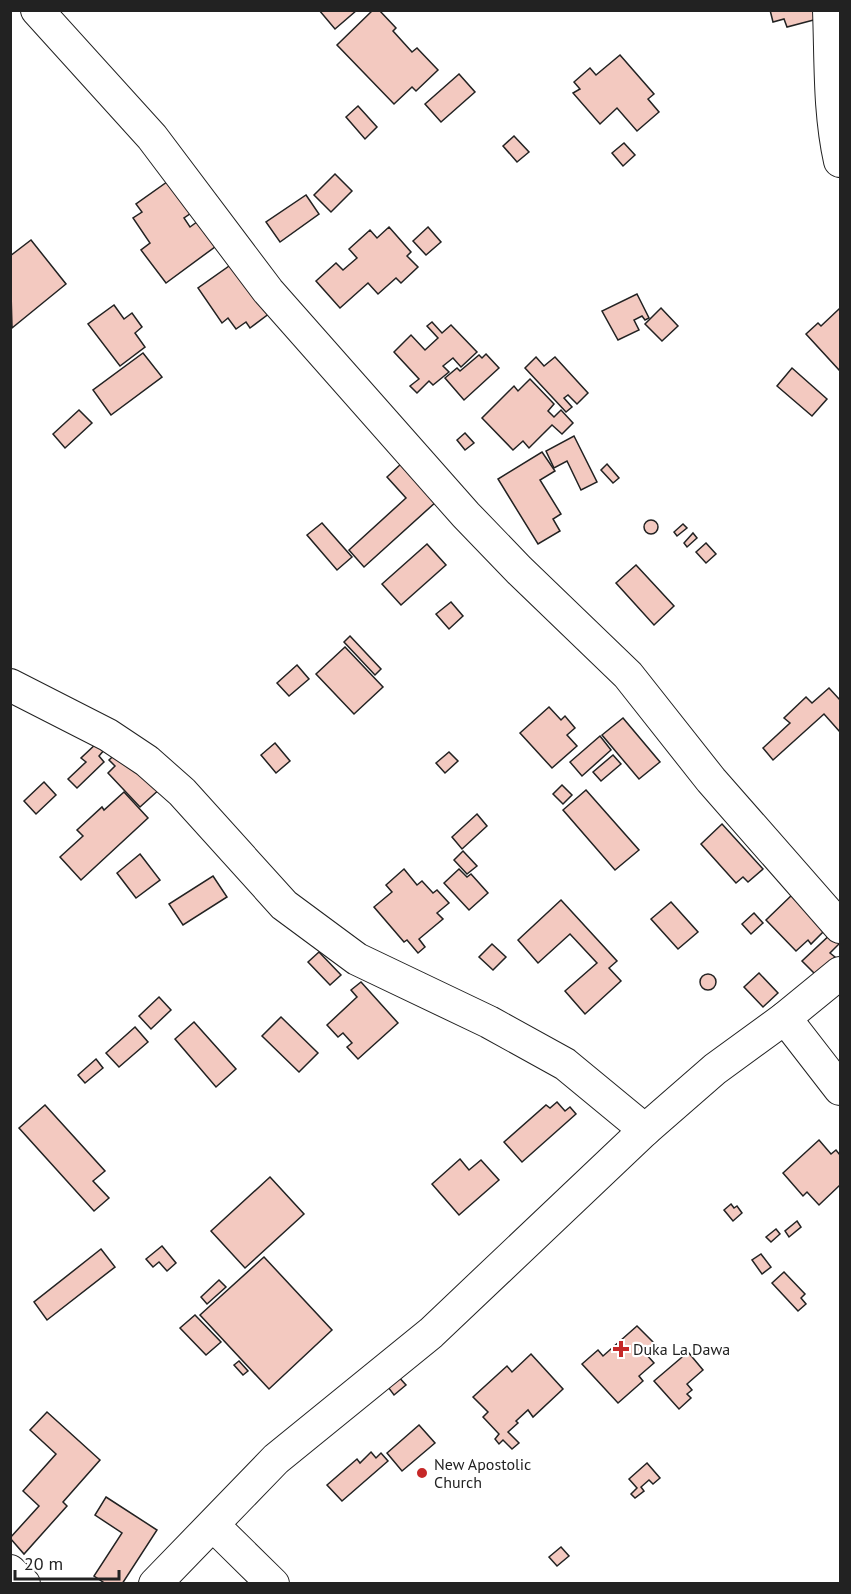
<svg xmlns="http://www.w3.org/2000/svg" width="851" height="1594" font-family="'PT Sans',sans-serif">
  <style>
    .building { fill: #f3c9c0; stroke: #222; stroke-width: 1.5 }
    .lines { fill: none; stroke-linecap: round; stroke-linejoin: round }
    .street-casing { stroke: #222; stroke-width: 34 }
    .street { stroke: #fff; stroke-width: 32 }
    .poi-dot { fill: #c62828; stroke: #fff; stroke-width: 2 }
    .labels { text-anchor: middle; stroke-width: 4.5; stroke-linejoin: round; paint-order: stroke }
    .poi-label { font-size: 16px; fill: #222; stroke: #fff; text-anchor: start }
  </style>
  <rect width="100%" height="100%" fill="#fff"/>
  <!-- building -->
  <g class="building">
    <path d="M319,10H357L335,29Z"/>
    <path d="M373,10H379L396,28L393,31L412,52L417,48L438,70L416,91L412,87L394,104L337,45Z"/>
    <path d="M770,10H823L825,17L787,27L784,19L773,22Z"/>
    <path d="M620,55L654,94L648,99L659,112L637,131L617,108L600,124L573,93L580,89L574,82L590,68L596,75Z"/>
    <path d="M459,74L475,92L441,122L425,104Z"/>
    <path d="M358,106L377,127L365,139L346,117Z"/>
    <path d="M514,136L529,152L517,162L503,146Z"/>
    <path d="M624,143L635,155L623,166L612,153Z"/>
    <path d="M335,174L352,191L331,212L314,195Z"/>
    <path d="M174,177L197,209L184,218L190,227L205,216L223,241L166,283L141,250L150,243L133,218L142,212L136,204Z"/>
    <path d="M306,195L319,214L280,242L266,222Z"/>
    <path d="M389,227L411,252L407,256L418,267L401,283L396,278L378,294L368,283L340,308L316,281L336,263L343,270L357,258L349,249L370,230L377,238Z"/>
    <path d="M428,227L441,242L426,255L413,241Z"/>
    <path d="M31,240L66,284L12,328L10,256Z"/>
    <path d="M232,264L274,310L250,328L246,322L236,329L228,318L222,323L198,288Z"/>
    <path d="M637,294L649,318L645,320L642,316L634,320L639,330L618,340L602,311Z"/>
    <path d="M114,305L124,319L132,313L142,327L135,333L145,347L120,366L88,324Z"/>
    <path d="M661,308L678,326L662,341L645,324Z"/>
    <path d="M839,309L840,310V371L806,334L818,323L821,326Z"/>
    <path d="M432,322L442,333L451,325L477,352L461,367L453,358L443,366L449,372L433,385L429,381L417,393L410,386L419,379L394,352L411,335L425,350L438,338L427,326Z"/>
    <path d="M143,353L162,377L111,415L93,390Z"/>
    <path d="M486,354L499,368L464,400L445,378L457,368L460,371L479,355L482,358Z"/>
    <path d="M536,357L544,366L555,357L588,393L577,404L568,395L564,398L572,407L566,412L525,368Z"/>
    <path d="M792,368L827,399L812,416L777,386Z"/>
    <path d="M530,379L554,404L548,411L554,417L561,410L573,423L562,434L552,425L529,448L523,441L513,450L482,418L514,386L518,391Z"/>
    <path d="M79,410L92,423L65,448L53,434Z"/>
    <path d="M465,433L474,443L465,450L457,440Z"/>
    <path d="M574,436L597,482L581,490L567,461L554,468L546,451Z"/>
    <path d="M542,452L555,471L540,480L561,514L553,519L560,531L538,544L498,479Z"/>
    <path d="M402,463L437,501L364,567L349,550L406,498L387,477Z"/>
    <path d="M607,464L619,478L613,483L601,470Z"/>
    <circle cx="651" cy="527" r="7"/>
    <path d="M322,523L352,557L337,570L307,535Z"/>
    <path d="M683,524L687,528L677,536L674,532Z"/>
    <path d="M693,533L697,538L687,547L684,543Z"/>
    <path d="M706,543L716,554L706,563L696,552Z"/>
    <path d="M427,544L446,565L401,605L382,584Z"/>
    <path d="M636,565L674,606L654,625L616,583Z"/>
    <path d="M451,602L463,616L449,629L436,614Z"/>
    <path d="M350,636L381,669L375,675L344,642Z"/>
    <path d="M345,647L383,687L354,714L316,674Z"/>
    <path d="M297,665L309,679L289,696L277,683Z"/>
    <path d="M829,688L840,700V732L824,714L773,760L763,748L790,723L784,718L806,697L812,703Z"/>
    <path d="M549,707L561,720L565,716L575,728L567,735L577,746L552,768L520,733Z"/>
    <path d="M623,718L660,762L639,779L602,735Z"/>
    <path d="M600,736L611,750L582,776L570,762Z"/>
    <path d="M98,742L105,749L99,756L104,762L77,788L68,779L86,762L81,758Z"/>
    <path d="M275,743L290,761L276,773L261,755Z"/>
    <path d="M123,747L162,787L140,807L108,773L115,766L109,760Z"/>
    <path d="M449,752L458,761L445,773L436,763Z"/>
    <path d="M613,755L621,764L601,781L593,772Z"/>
    <path d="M44,782L56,795L36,814L24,801Z"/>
    <path d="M562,785L572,795L563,804L553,794Z"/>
    <path d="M586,790L639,850L615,870L563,810Z"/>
    <path d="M124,792L148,818L81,880L60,857L83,836L77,830L102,807L104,810Z"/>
    <path d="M477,814L487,826L462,849L452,837Z"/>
    <path d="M722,824L763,869L748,882L743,877L736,883L701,844Z"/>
    <path d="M463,851L477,866L467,874L454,860Z"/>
    <path d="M140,854L160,880L136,898L117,873Z"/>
    <path d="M404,869L417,885L422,881L433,893L437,890L449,903L437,913L443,919L419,939L425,947L418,953L407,940L404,942L374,907L392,892L386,885Z"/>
    <path d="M459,869L467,877L471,874L488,893L469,910L444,883Z"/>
    <path d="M213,876L227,897L183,925L169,904Z"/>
    <path d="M795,892L828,927L811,944L808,940L796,951L766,920Z"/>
    <path d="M561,900L617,961L609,968L621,981L585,1014L565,991L597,963L570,934L538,963L518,940Z"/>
    <path d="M671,902L698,932L678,949L651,919Z"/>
    <path d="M754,913L763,923L751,934L742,924Z"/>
    <path d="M833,932L840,943L830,953L835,957L816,975L802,961Z"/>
    <path d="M492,944L506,957L493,970L479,957Z"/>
    <path d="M319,952L341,975L330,985L308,962Z"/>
    <path d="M759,973L778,993L763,1007L744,987Z"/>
    <circle cx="708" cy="982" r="8"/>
    <path d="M361,982L398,1023L358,1059L347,1047L352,1043L343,1033L338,1037L327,1025L357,997L351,990Z"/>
    <path d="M159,997L171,1010L151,1029L139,1016Z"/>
    <path d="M281,1017L318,1053L299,1072L262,1036Z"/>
    <path d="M194,1022L236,1069L216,1087L175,1039Z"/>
    <path d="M135,1027L148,1042L119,1067L106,1053Z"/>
    <path d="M96,1059L103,1068L85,1083L78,1075Z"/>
    <path d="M557,1102L565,1111L570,1107L576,1114L522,1162L504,1142L546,1105L550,1108Z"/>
    <path d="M45,1105L105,1171L93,1181L109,1198L94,1211L19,1128Z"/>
    <path d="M819,1140L831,1154L836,1150L840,1155V1185L819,1205L807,1192L803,1196L783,1173Z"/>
    <path d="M460,1159L469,1170L481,1160L499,1180L459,1215L432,1184Z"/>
    <path d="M270,1177L304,1214L245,1268L211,1231Z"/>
    <path d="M731,1204L734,1208L737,1206L742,1213L733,1221L724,1210Z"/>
    <path d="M797,1221L801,1227L789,1237L785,1231Z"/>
    <path d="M776,1229L780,1234L771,1242L766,1237Z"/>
    <path d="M162,1246L176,1263L167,1271L159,1262L153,1267L146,1259Z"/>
    <path d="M101,1249L115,1267L47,1320L34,1302Z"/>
    <path d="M761,1254L771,1267L762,1274L752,1260Z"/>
    <path d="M264,1257L332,1330L269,1389L200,1315Z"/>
    <path d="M784,1272L805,1294L801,1298L806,1304L798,1311L772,1283Z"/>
    <path d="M219,1280L226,1287L207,1304L201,1297Z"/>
    <path d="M195,1315L221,1342L206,1355L180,1328Z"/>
    <path d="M637,1326L656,1345L646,1354L654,1363L639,1376L643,1381L618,1403L582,1364L598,1350L603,1356Z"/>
    <path d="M688,1352L703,1370L687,1384L692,1390L687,1394L691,1398L679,1409L654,1381Z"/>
    <path d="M531,1354L563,1389L533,1417L528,1410L516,1421L518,1423L508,1432L519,1443L512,1449L503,1440L499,1444L495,1439L499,1434L483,1417L488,1412L473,1397L507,1366L512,1372Z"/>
    <path d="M239,1361L248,1371L243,1375L234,1365Z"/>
    <path d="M396,1374L406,1385L394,1395L385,1383Z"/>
    <path d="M47,1412L100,1460L63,1502L67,1506L24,1554L10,1538L39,1506L23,1491L56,1454L30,1430Z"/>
    <path d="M419,1425L435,1443L402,1471L387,1453Z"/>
    <path d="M371,1452L376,1458L381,1453L388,1461L342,1501L327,1485L357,1459L360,1463Z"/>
    <path d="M647,1463L660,1478L653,1484L649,1480L641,1487L644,1491L635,1498L631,1494L637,1488L629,1479Z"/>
    <path d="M106,1497L157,1530L122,1584H106L94,1576L122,1533L95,1515Z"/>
    <path d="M561,1547L569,1556L557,1566L549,1557Z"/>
  </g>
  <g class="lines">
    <defs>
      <g id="street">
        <path d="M37,10L152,137L268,291L466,515L519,570L628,675L711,780L840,927"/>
        <path d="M829,10C831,61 829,112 840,161"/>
        <path d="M10,685L108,735L147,761L182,792L284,905L357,959L489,1022L565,1064L645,1130"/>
        <path d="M785,1018L840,1089"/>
        <path d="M213,1525L273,1584"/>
        <path d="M10,1571L24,1584"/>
        <path d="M155,1584L276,1459L431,1333L645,1130L715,1069L785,1018L840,973"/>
      </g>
    </defs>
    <!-- street casing -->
    <use href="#street" class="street-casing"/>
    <!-- street -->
    <use href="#street" class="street"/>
  </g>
  <!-- markers -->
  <g class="poi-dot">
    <path d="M618 1340h6v6h6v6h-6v6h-6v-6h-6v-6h6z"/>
    <circle cx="422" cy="1473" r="6"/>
  </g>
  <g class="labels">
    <!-- poi labels -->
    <g class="poi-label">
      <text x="633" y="1355">Duka La Dawa</text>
      <text x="434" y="1470">New Apostolic<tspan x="434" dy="18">Church</tspan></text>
    </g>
  </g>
  <!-- border -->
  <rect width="851" height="1594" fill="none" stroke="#222222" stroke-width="24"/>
  <!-- scale -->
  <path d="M15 1570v9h104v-9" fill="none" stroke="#222222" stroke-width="3"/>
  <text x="24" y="1570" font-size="18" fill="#222222" stroke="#ffffff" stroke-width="4.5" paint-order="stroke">20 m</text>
</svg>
